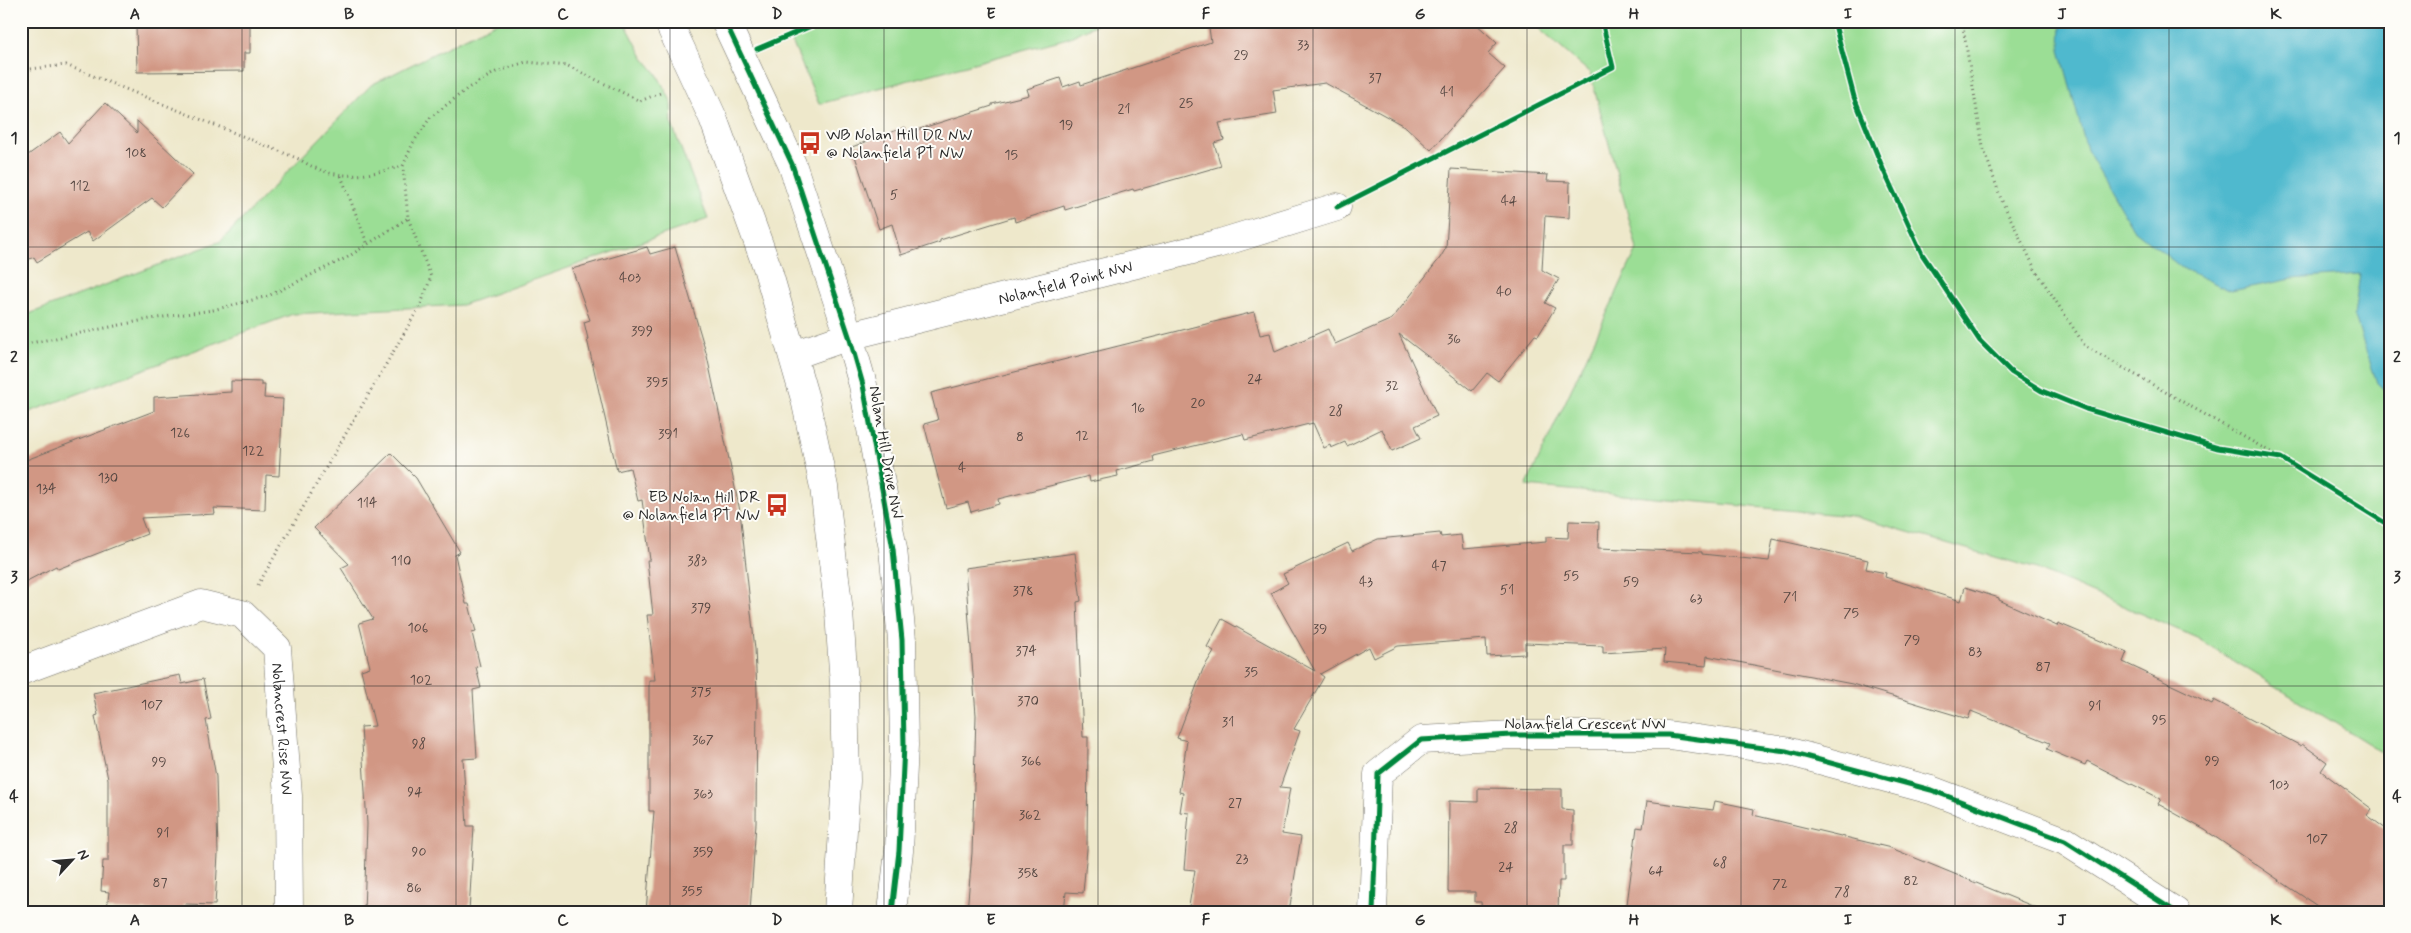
<svg xmlns="http://www.w3.org/2000/svg" width="2411" height="933" font-family="Mynerve,sans-serif">
  <style>
    .green { fill: #9bde95; stroke: #638460 }
    .water { fill: #50b9ce; stroke: #3e727c }
    .building { fill: #d19784 }
    .lines { fill: none; stroke-linecap: round; stroke-linejoin: round }
    .minor-casing { stroke: #6f6d63; stroke-width: 29 }
    .tertiary-casing { stroke: #6f6d63; stroke-width: 29 }
    .path { stroke: #6f6d63; stroke-width: 3; stroke-dasharray: 1 4; stroke-linecap: butt }
    .minor { stroke: #fff; stroke-width: 28 }
    .tertiary { stroke: #fff; stroke-width: 28 }
    .cycleway-casing { stroke: #fdfcf7; stroke-width: 8 }
    .cycleway { stroke: #00873e; stroke-width: 5 }
    .grid { fill: none; stroke: #2b2b2b; stroke-width: 1; stroke-opacity: 0.55 }
    .labels { text-anchor: middle; stroke-width: 4; stroke-linejoin: round; paint-order: stroke }
    .number-label { font-size: 14px; fill: #544641 }
    .poi-label { font-size: 16px; fill: #2b2b2b; stroke: #fdfcf7; text-anchor: start }
    .street-label { font-size: 16px; fill: #2b2b2b; stroke: #fdfcf7 }
    .neatline { fill: none; stroke: #2b2b2b; stroke-width: 2 }
    .grid-label { font-size: 16px; text-anchor: middle; font-weight: bold; fill: #2b2b2b }
  </style>
  <rect width="100%" height="100%" fill="#fdfcf7"/>
  <filter id="ink" filterUnits="userSpaceOnUse"><feTurbulence type="fractalNoise" baseFrequency=".02" numOctaves="2"/><feDisplacementMap in="SourceGraphic" scale="10" xChannelSelector="R" yChannelSelector="G"/><feConvolveMatrix kernelMatrix="1 2 1 2 8 2 1 2 1" color-interpolation-filters="sRGB"/></filter>
  <filter id="wash" filterUnits="userSpaceOnUse"><feTurbulence type="fractalNoise" baseFrequency=".0096" numOctaves="4" result="noise"/><feDisplacementMap in="SourceGraphic" scale="20" xChannelSelector="R" yChannelSelector="G"/><feGaussianBlur stdDeviation="1.12" result="paint"/><feColorMatrix in="noise" values="0 0 0 0 0 0 0 0 0 0 0 0 0 0 0 0 0 1.4 0 .05"/><feComposite in="paint" operator="in"/></filter>
  <g filter="url(#wash)">
    <rect width="100%" height="100%" fill="#eee8cb"/>
    <!-- green -->
    <g class="green">
      <path d="M499,21H624L643,57L657,74L671,101L672,125L708,219L462,305L293,314L21,415V317L221,241L371,85Z"/>
      <path d="M783,21H1103L1068,38L819,104Z"/>
      <path d="M1530,21H2390V757L2197,638L2037,569L1852,516L1526,486L1637,249L1590,73Z"/>
    </g>
    <!-- water -->
    <path class="water" d="M2061,21H2390V395L2377,383L2354,315L2360,274L2292,279L2231,291L2182,268L2133,229L2087,150L2060,50Z"/>
    <g id="blocks">
      <!-- building -->
      <g class="building">
        <path d="M250,21V53H244V71L137,72L136,23Z"/>
        <path d="M1208,21H1473L1497,43L1488,53L1505,68L1431,150L1406,127L1325,83L1273,90L1277,114L1219,123L1224,140L1214,143L1221,166L1134,191L1133,189L1065,210L1064,206L1015,222L1014,217L940,240V242L901,255L892,224L879,229L852,147L905,127L907,133L992,106V104L1029,95L1027,89L1060,78L1063,87L1080,81L1081,85L1211,42Z"/>
        <path d="M105,103L137,133V121L193,174L162,207L152,198L93,241L87,232L37,262L34,257L21,263V160L60,132L68,143Z"/>
        <path d="M1451,169L1548,175L1547,181L1570,182L1569,218L1545,216L1542,270L1559,279L1545,303L1555,308L1538,336L1535,335L1498,381L1487,373L1472,391L1399,334L1437,416L1415,426L1421,438L1392,451L1382,429L1347,446L1345,442L1331,448L1330,445L1324,448L1313,423L1245,440L1243,434L1153,456L1154,461L1117,471L1118,476L1090,482L1089,476L998,499L999,504L971,512L968,502L946,508L924,424L938,420L931,393L1254,312L1260,335L1270,333L1275,352L1328,329L1335,344L1392,319L1440,258L1446,248Z"/>
        <path d="M647,247L650,254L675,247L707,356L740,511L755,649L757,691L756,823L750,912H646L654,811H649V680H655L647,615H653L647,560H650L642,500L638,501L630,468L617,471L587,339H588L584,322L590,320L572,269Z"/>
        <path d="M231,381L261,382V385H265L264,398L283,399L279,476L266,475L265,510L214,508L215,514L141,518L147,534L58,569L56,566L21,584V462L154,411V397L231,392Z"/>
        <path d="M391,453L416,478L460,552L455,555L466,604H469L476,632L472,633L480,666L476,667L481,688L473,690L477,758L463,759L467,826H474L469,912H364L367,824L361,727L375,726L361,670L370,667L359,623L373,619L341,568L349,564L314,528Z"/>
        <path d="M1569,521L1599,522L1598,548L1702,552V554L1769,561L1773,539L1868,560L1866,569L1886,573L1885,577L1961,601L1965,587L1999,598V600L2057,626L2058,623L2127,652L2123,662L2212,704L2214,700L2301,746L2302,744L2327,762L2321,771L2372,809L2367,815L2390,832V912H2326L2205,830L2158,804L2161,799L2087,761L2085,765L2047,749L2050,743L1971,711L1968,719L1852,684L1707,656L1706,666L1664,662L1665,649L1603,653V646L1525,643V654L1487,656L1486,639L1398,646L1374,658L1369,647L1320,674L1324,677L1294,729L1300,731L1280,787L1290,788L1282,834L1301,837L1289,912H1188L1195,870L1184,869L1189,813L1180,812L1183,793L1179,792L1187,741L1177,738L1203,669L1214,651L1207,647L1222,619L1315,671L1271,593L1288,583L1283,574L1348,543L1352,551L1378,539L1440,533L1441,537L1461,535L1463,549L1546,542V537L1568,538Z"/>
        <path d="M1075,553L1081,601L1077,602L1083,737H1088L1087,849L1083,893L1066,892L1064,912H967L972,853L976,715L965,568Z"/>
        <path d="M180,675L182,684L203,679L211,719L206,720L216,777L218,854L215,905L184,904V912L107,909L109,892L101,891L103,861H108V779L95,716L98,715L93,693Z"/>
        <path d="M1478,788L1562,789V809L1573,810V845H1564V881H1559L1558,912H1482L1481,902H1475V892H1448L1449,801L1478,802Z"/>
        <path d="M1647,801L1713,810L1715,801L1754,809L1753,815L1891,848L2047,912H1626L1637,827L1643,828Z"/>
      </g>
    </g>
  </g>
  <g filter="url(#ink)">
    <use href="#blocks" fill-opacity="0" stroke="#6f6d63" stroke-width="1"/>
    <g class="lines">
      <defs>
        <g id="minor">
          <path id="s1" d="M794,355L849,336L1217,244L1337,207"/>
          <path id="s2" d="M21,671L201,604L242,614L277,648L288,796L289,912"/>
          <path d="M1373,912L1378,774L1421,740L1512,735H1668L1786,751L1931,790L2065,841L2176,912"/>
        </g>
        <g id="tertiary">
          <path d="M668,21L713,118L767,267L805,399L824,487L839,612L844,685L846,781L838,912"/>
          <path d="M725,21L792,164L849,336L863,385L893,549L902,640L904,745L899,851L892,912"/>
        </g>
      </defs>
      <!-- minor casing -->
      <use href="#minor" class="minor-casing"/>
      <!-- tertiary casing -->
      <use href="#tertiary" class="tertiary-casing"/>
      <!-- path -->
      <g class="path">
        <path d="M1962,21L1983,147L2001,199L2035,269L2085,346L2281,458"/>
        <path d="M21,70L66,65L299,159C336,183 364,176 403,166"/>
        <path d="M341,176L368,245"/>
        <path d="M21,345L150,319L213,310L268,296L348,257L408,218L403,166L413,143L430,118L468,88L496,72L526,62L568,66L640,101L663,92"/>
        <path d="M258,585L421,304L431,277L408,218"/>
      </g>
      <!-- minor -->
      <use href="#minor" class="minor"/>
      <!-- tertiary -->
      <use href="#tertiary" class="tertiary"/>
      <defs>
        <g id="cycleway">
          <path d="M725,21L792,164L849,336L863,385L893,549L902,640L904,745L899,851L892,912"/>
          <path d="M1834,21L1854,97L1883,169L1922,254L1980,341L2011,372L2042,391L2086,409L2218,448L2281,458L2390,526"/>
          <path d="M757,49L823,21"/>
          <path d="M1337,207L1613,67L1602,21"/>
          <path d="M1373,912L1378,774L1421,740L1512,735H1668L1786,751L1931,790L2065,841L2176,912"/>
        </g>
      </defs>
      <!-- cycleway casing -->
      <use href="#cycleway" class="cycleway-casing"/>
      <!-- cycleway -->
      <use href="#cycleway" class="cycleway"/>
    </g>
  </g>
  <!-- grid -->
  <path class="grid" d="M242,21V912M456,21V912M670,21V912M884,21V912M1098,21V912M1313,21V912M1527,21V912M1741,21V912M1955,21V912M2169,21V912M21,247H2390M21,466H2390M21,686H2390"/>
  <!-- icons -->
  <defs>
    <symbol id="bus-bare" viewBox="-9 -9 18 18"><path d="M-5-6H5V4H4V6H2V4H-2V6H-4V4H-5ZM-3.5-4V0h7V-4ZM-3.5 1.2v1.5H-2V1.2ZM2 1.2v1.5H3.5V1.2Z" fill="#c8321e" stroke="#fdfcf7" stroke-width="2.5" paint-order="stroke"/></symbol>
  </defs>
  <g fill-rule="evenodd">
    <use href="#bus-bare" x="794" y="127" width="32" height="32"/>
    <use href="#bus-bare" x="761" y="489" width="32" height="32"/>
  </g>
  <g class="labels">
    <!-- number labels -->
    <g class="number-label">
      <text x="1303" y="49">33</text>
      <text x="1241" y="59">29</text>
      <text x="1375" y="82">37</text>
      <text x="1447" y="96">41</text>
      <text x="1186" y="107">25</text>
      <text x="1124" y="113">21</text>
      <text x="1066" y="129">19</text>
      <text x="136" y="157">108</text>
      <text x="1011" y="159">15</text>
      <text x="80" y="190">112</text>
      <text x="894" y="199">5</text>
      <text x="1509" y="205">44</text>
      <text x="630" y="282">403</text>
      <text x="1504" y="296">40</text>
      <text x="642" y="335">399</text>
      <text x="1454" y="343">36</text>
      <text x="1255" y="383">24</text>
      <text x="657" y="386">395</text>
      <text x="1392" y="390">32</text>
      <text x="1198" y="407">20</text>
      <text x="1138" y="412">16</text>
      <text x="1336" y="415">28</text>
      <text x="180" y="437">126</text>
      <text x="668" y="438">391</text>
      <text x="1082" y="440">12</text>
      <text x="1020" y="441">8</text>
      <text x="253" y="455">122</text>
      <text x="962" y="472">4</text>
      <text x="108" y="482">130</text>
      <text x="46" y="493">134</text>
      <text x="367" y="507">114</text>
      <text x="401" y="565">110</text>
      <text x="697" y="565">383</text>
      <text x="1439" y="570">47</text>
      <text x="1571" y="580">55</text>
      <text x="1366" y="586">43</text>
      <text x="1631" y="586">59</text>
      <text x="1507" y="594">51</text>
      <text x="1023" y="595">378</text>
      <text x="1790" y="601">71</text>
      <text x="1696" y="603">63</text>
      <text x="701" y="612">379</text>
      <text x="1851" y="617">75</text>
      <text x="418" y="632">106</text>
      <text x="1320" y="633">39</text>
      <text x="1912" y="644">79</text>
      <text x="1026" y="655">374</text>
      <text x="1975" y="656">83</text>
      <text x="2043" y="671">87</text>
      <text x="1251" y="676">35</text>
      <text x="421" y="684">102</text>
      <text x="701" y="696">375</text>
      <text x="1028" y="705">370</text>
      <text x="152" y="709">107</text>
      <text x="2095" y="710">91</text>
      <text x="2159" y="724">95</text>
      <text x="1228" y="726">31</text>
      <text x="703" y="744">367</text>
      <text x="419" y="748">98</text>
      <text x="1031" y="765">366</text>
      <text x="2212" y="765">99</text>
      <text x="159" y="766">99</text>
      <text x="2279" y="789">103</text>
      <text x="415" y="796">94</text>
      <text x="703" y="798">363</text>
      <text x="1235" y="807">27</text>
      <text x="1030" y="819">362</text>
      <text x="1511" y="832">28</text>
      <text x="163" y="837">91</text>
      <text x="2317" y="843">107</text>
      <text x="419" y="856">90</text>
      <text x="703" y="856">359</text>
      <text x="1242" y="863">23</text>
      <text x="1720" y="867">68</text>
      <text x="1506" y="871">24</text>
      <text x="1656" y="875">64</text>
      <text x="1028" y="877">358</text>
      <text x="1911" y="885">82</text>
      <text x="160" y="887">87</text>
      <text x="1780" y="888">72</text>
      <text x="414" y="892">86</text>
      <text x="692" y="895">355</text>
      <text x="1842" y="896">78</text>
    </g>
    <!-- poi labels -->
    <g class="poi-label">
      <text x="826" y="140">WB Nolan Hill DR NW<tspan x="826" dy="18">@ Nolanfield PT NW</tspan></text>
      <text x="760" y="502" text-anchor="end">EB Nolan Hill DR<tspan x="760" dy="18">@ Nolanfield PT NW</tspan></text>
    </g>
    <!-- street labels -->
    <g class="street-label">
      <text dy="6" stroke="none"><textPath href="#s1" startOffset="281">Nolanfield Point NW</textPath></text>
      <text transform="translate(887 452) rotate(80)" y="6">Nolan Hill Drive NW</text>
      <text x="1585" y="729">Nolanfield Crescent NW</text>
      <text dy="6" stroke="none"><textPath href="#s2" startOffset="364">Nolancrest Rise NW</textPath></text>
    </g>
  </g>
  <!-- margin -->
  <rect width="2411" height="933" fill="none" stroke="#fdfcf7" stroke-width="55"/>
  <!-- north arrow -->
  <g transform="translate(72 860) rotate(64)" stroke="#fdfcf7" stroke-width="4" paint-order="stroke">
  <path d="M0-4L9 19L0 12L-9 19Z" fill="#2b2b2b"/>
  <text y="-8" font-size="14" font-weight="bold" text-anchor="middle" fill="#2b2b2b">N</text>
  </g>
  <rect x="28" y="28" width="2356" height="878" class="neatline"/>
  <g class="grid-label">
    <text x="135" y="19">A</text>
    <text x="349" y="19">B</text>
    <text x="563" y="19">C</text>
    <text x="777" y="19">D</text>
    <text x="991" y="19">E</text>
    <text x="1206" y="19">F</text>
    <text x="1420" y="19">G</text>
    <text x="1634" y="19">H</text>
    <text x="1848" y="19">I</text>
    <text x="2062" y="19">J</text>
    <text x="2276" y="19">K</text>
    <text x="14" y="143">1</text>
    <text x="2397" y="143">1</text>
    <text x="14" y="362">2</text>
    <text x="2397" y="362">2</text>
    <text x="14" y="582">3</text>
    <text x="2397" y="582">3</text>
    <text x="14" y="801">4</text>
    <text x="2397" y="801">4</text>
    <text x="135" y="925">A</text>
    <text x="349" y="925">B</text>
    <text x="563" y="925">C</text>
    <text x="777" y="925">D</text>
    <text x="991" y="925">E</text>
    <text x="1206" y="925">F</text>
    <text x="1420" y="925">G</text>
    <text x="1634" y="925">H</text>
    <text x="1848" y="925">I</text>
    <text x="2062" y="925">J</text>
    <text x="2276" y="925">K</text>
  </g>
</svg>
